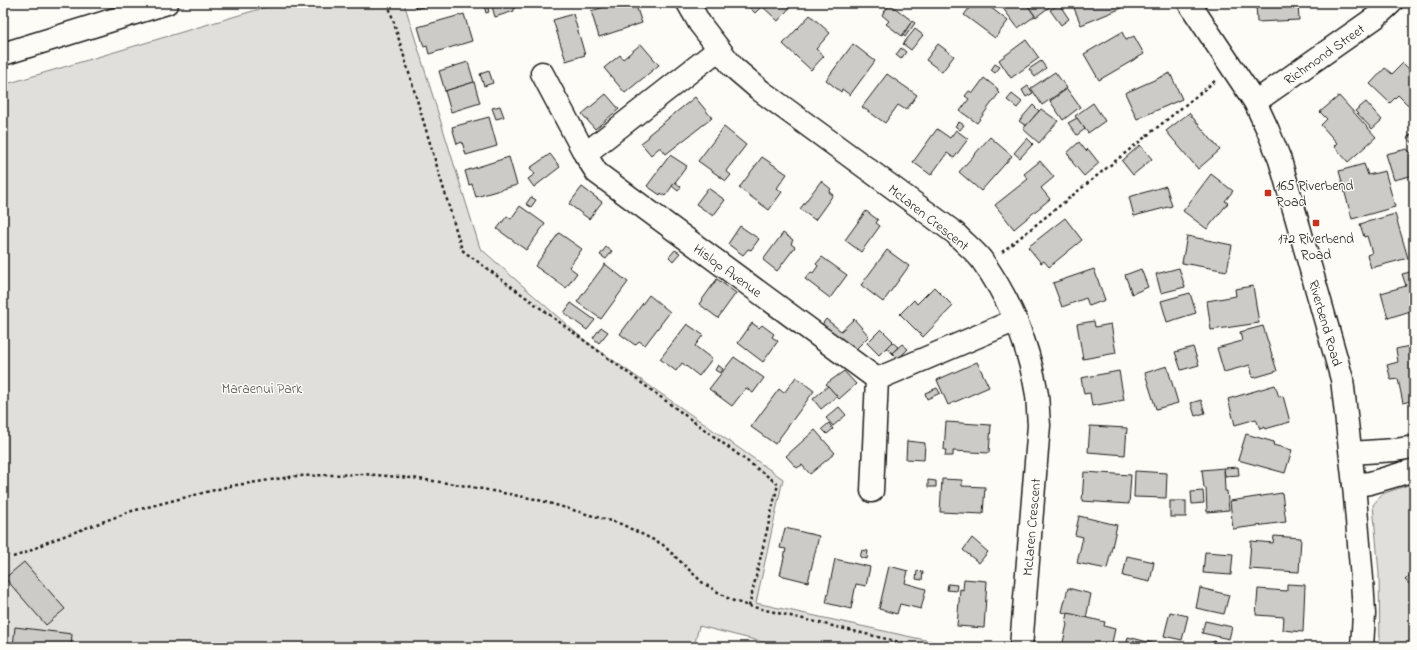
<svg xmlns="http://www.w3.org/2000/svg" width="1417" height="650" font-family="'Indie Flower',sans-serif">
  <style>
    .green { fill: #e0dfdb; stroke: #7e7e7c }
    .building { fill: #cccbc8; stroke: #1c1c1c }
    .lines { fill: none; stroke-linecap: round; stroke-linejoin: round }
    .minor-casing { stroke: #1c1c1c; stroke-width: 25 }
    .major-casing { stroke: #1c1c1c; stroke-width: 25 }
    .path { stroke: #1c1c1c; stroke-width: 2.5; stroke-dasharray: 3 3; stroke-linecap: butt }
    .minor { stroke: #fdfcf7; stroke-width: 22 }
    .major { stroke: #fdfcf7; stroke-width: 22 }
    .poi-dot { fill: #c8321e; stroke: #fdfcf7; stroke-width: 1.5 }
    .labels { text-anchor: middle; stroke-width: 3; stroke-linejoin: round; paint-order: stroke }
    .street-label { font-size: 14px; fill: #1c1c1c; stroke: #fdfcf7 }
    .poi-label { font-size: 14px; fill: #1c1c1c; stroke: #fdfcf7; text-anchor: start }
    .park-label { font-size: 14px; fill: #575655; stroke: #fdfcf7 }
  </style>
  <rect width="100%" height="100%" fill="#fdfcf7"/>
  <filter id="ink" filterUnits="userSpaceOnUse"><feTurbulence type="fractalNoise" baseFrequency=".025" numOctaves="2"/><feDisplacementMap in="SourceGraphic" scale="8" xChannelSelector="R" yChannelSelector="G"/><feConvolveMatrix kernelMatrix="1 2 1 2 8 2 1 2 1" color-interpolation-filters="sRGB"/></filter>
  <g filter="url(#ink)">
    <!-- green -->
    <g class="green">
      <path d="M280,3H404L480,248L584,340L783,479L756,603L957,647H783L699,626L694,647H3V85Z"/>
      <path d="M1414,483V647H1380L1379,573L1373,505L1382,494Z"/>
    </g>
    <!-- building -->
    <g class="building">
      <path d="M414,3H435L416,9Z"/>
      <path d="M491,3H515L516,7L514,8V11L495,17Z"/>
      <path d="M617,3H635L642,23L599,37L591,11Z"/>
      <path d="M745,3H789L792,5L778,21L762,6L755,13Z"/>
      <path d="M973,3H985L1008,21L995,38L964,15Z"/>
      <path d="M1007,3H1026L1035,16L1018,28L1002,7Z"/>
      <path d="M1026,3H1050L1052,5L1036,17Z"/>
      <path d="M1072,3H1120L1122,8L1081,25Z"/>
      <path d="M1256,3H1298L1299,20L1257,22Z"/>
      <path d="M487,4L489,12L486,13L484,5Z"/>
      <path d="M890,4L912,21L902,36L886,24L889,21L882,15Z"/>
      <path d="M1059,4L1069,19L1061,25L1050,10Z"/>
      <path d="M464,14L472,41L429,54L427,46L424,47L418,27Z"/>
      <path d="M573,14L585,55L566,61L553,20Z"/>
      <path d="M810,15L830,33L816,49L824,56L811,70L783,44Z"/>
      <path d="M912,21L915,23L905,37L903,35Z"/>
      <path d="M915,29L923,35L911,50L903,44Z"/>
      <path d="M1122,32L1126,40L1134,36L1144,54L1099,80L1084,54Z"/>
      <path d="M1026,40L1039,58L1011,78L999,60Z"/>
      <path d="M641,44L659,65L625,93L604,68L620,55L623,59Z"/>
      <path d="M853,44L875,61L850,95L842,89L841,92L826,80Z"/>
      <path d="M938,44L954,56L942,72L926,60Z"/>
      <path d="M901,48L906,52L901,59L896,55Z"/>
      <path d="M1041,61L1046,68L1035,77L1029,69Z"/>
      <path d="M468,62L474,82L445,91L439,71Z"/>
      <path d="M1403,63L1414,74V111L1398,95L1390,103L1370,84L1385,68L1392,74Z"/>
      <path d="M995,64L1000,67L995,73L991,70Z"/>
      <path d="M489,71L493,83L484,86L480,74Z"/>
      <path d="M1055,72L1067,88L1042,105L1031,88Z"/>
      <path d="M1170,73L1182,99L1137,119L1125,93Z"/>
      <path d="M887,74L917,95L906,110L898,105L885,123L862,107Z"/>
      <path d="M984,78L998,89L997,91L999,93L977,123L960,111L969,99L965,96L969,91L973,93Z"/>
      <path d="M474,82L480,103L451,112L445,91Z"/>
      <path d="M1028,86L1033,93L1026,97L1022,90Z"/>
      <path d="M1067,89L1080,107L1063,120L1050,101Z"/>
      <path d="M606,94L619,109L595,129L582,114Z"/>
      <path d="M1012,94L1022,102L1017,108L1007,100Z"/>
      <path d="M1339,96L1376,137L1348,162L1334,146L1337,143L1321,125L1327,119L1320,112Z"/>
      <path d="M695,97L712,118L666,154L661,148H659L651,155L641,143L649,137L648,135Z"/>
      <path d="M1366,102L1382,120L1372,129L1355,111Z"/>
      <path d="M1093,103L1105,121L1088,133L1075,116Z"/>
      <path d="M1033,105L1039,111L1026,126L1019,121Z"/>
      <path d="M500,106L504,117L496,119L492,108Z"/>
      <path d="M1041,109L1058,121L1039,143L1023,129Z"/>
      <path d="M1189,113L1220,150L1198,169L1166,131Z"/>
      <path d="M489,117L497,146L466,155L462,142L457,144L452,127Z"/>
      <path d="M1077,118L1085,129L1077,135L1068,123Z"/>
      <path d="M959,122L964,125L960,130L955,126Z"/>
      <path d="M724,127L746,145L726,171L731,175L726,181L698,161Z"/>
      <path d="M937,129L950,138L956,130L968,139L954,158L947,153L931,175L913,162Z"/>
      <path d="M1414,131V144L1407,138Z"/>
      <path d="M990,137L1012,156L981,191L959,172Z"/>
      <path d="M1027,138L1033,144L1020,158L1014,153Z"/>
      <path d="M1079,142L1086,151L1088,149L1099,163L1084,176L1072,162L1073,161L1067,153Z"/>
      <path d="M1140,145L1152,159L1133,175L1122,161Z"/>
      <path d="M1407,149L1414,156V175L1394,180L1386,154Z"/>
      <path d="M550,154L560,167L534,187L528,179L535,174L530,168Z"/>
      <path d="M670,155L687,166L665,196L661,193L660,195L647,186Z"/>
      <path d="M509,157L517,185L476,197L472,184L469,185L465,171Z"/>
      <path d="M762,157L787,174L777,188L782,192L769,210L739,188Z"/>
      <path d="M1040,161L1054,177L1041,188L1050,199L1014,229L995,205L1028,179L1024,174Z"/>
      <path d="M1364,164L1368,175L1385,171L1395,207L1352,219L1339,171Z"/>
      <path d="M1211,174L1233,191L1225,201L1228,203L1207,229L1183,211Z"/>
      <path d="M821,181L831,189L829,192L833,195L815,220L800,209Z"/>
      <path d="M675,182L681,187L678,191L672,186Z"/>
      <path d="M1166,186L1172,206L1134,216L1129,197Z"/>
      <path d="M582,187L602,202L589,219L569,204Z"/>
      <path d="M708,188L725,200L713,216L696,204Z"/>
      <path d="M531,197L536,200L531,207L526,204Z"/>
      <path d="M520,206L545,224L526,250L497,229L507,216L511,219Z"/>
      <path d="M866,211L878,220L876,223L880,226L861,252L845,240Z"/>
      <path d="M1395,214L1408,258L1371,268L1367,255L1372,253L1367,236L1364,237L1360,224Z"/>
      <path d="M1065,218L1082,240L1049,267L1044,261L1041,263L1028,247Z"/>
      <path d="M740,226L759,239L751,250L748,249L743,255L728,244Z"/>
      <path d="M559,233L582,249L569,267L577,273L566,288L535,266Z"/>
      <path d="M783,233L793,240L791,244L795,247L777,271L763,260Z"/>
      <path d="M1187,236L1232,245L1227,271L1182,263Z"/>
      <path d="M606,247L612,251L606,259L600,255Z"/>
      <path d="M675,250L680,253L673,261L669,257Z"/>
      <path d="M887,250L909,266L883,302L861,285Z"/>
      <path d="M822,257L847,275L830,298L805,279L811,272L813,273L818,266L816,264Z"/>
      <path d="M605,264L628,282L601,319L577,302Z"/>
      <path d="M1179,268L1185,287L1161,293L1156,274Z"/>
      <path d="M1094,269L1105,300L1089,306L1086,298L1062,307L1053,283Z"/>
      <path d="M1141,269L1148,287L1132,294L1125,275Z"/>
      <path d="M1414,271V310L1388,318L1381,293L1406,286L1402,274Z"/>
      <path d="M717,279L736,293L718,318L699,304Z"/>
      <path d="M1253,286L1259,323L1211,330L1207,301L1236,296L1235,289Z"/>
      <path d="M934,287L953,306L923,337L900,314L914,300L917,304Z"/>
      <path d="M1190,293L1196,313L1167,322L1161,301Z"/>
      <path d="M649,295L670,312L645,345L639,341L635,345L620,334Z"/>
      <path d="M571,303L595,320L587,330L564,313Z"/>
      <path d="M826,319L841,331L854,319L869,336L855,350L821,326Z"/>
      <path d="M1094,321L1095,327L1111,324L1116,353L1083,359L1077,324Z"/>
      <path d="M752,323L759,328L762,325L774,334L772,337L778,341L763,362L738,343Z"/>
      <path d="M687,324L703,335L695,346L712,359L699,376L682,363L676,371L660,359Z"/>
      <path d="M1263,326L1277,371L1253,378L1250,365L1224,372L1217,348L1242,341L1240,332Z"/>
      <path d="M601,327L608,332L599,343L593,338Z"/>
      <path d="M881,329L893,341L879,355L867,343Z"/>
      <path d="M892,342L898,347L892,353L886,348Z"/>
      <path d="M902,344L908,349L898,359L892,353Z"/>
      <path d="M1414,345V400L1403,403L1398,379L1391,380L1387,365L1398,362L1396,349Z"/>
      <path d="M1193,347L1199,365L1181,370L1175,352Z"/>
      <path d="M734,357L764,378L753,393L746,388L732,406L709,389Z"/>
      <path d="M977,362L989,387L948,405L937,380Z"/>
      <path d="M718,365L723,369L720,373L715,370Z"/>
      <path d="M1167,366L1178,403L1156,409L1145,373Z"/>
      <path d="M844,371L856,384L839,399L826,384Z"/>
      <path d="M1119,371L1124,400L1092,406L1090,393L1084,394L1081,378Z"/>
      <path d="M796,377L814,391L775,444L751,427L779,389L784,393Z"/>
      <path d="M1275,385L1279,397L1283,396L1290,422L1265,429V427L1260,429L1256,419L1235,425L1228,399Z"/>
      <path d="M828,386L837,396L821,409L813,399Z"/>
      <path d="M937,388L940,393L927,399L925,393Z"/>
      <path d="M1201,400L1205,413L1195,416L1191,403Z"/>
      <path d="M839,407L846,415L833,426L826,418Z"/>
      <path d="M946,422L991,425L989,453L953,451V456H945L946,450H944Z"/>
      <path d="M829,423L833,429L827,434L822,429Z"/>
      <path d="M1090,426L1127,428L1125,455L1088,452Z"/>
      <path d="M815,430L835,453L810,474L802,465L797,468L786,456Z"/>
      <path d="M1246,434L1274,442L1273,445L1292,450L1285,473L1238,460Z"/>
      <path d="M907,441L925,443L924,460L906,459Z"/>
      <path d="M1238,467L1239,475L1225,476L1224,468Z"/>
      <path d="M1224,468L1225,491H1227L1229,510L1207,512L1206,488H1204L1202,470Z"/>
      <path d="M1135,471L1167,473L1166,498L1134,497Z"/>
      <path d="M1084,472L1131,475L1129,504L1082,501Z"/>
      <path d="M942,479L962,480V486L985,487L983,514L940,512Z"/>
      <path d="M928,480L936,481V487H928Z"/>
      <path d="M1203,491L1204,503L1192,504L1191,492Z"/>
      <path d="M1282,493L1286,522L1233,529L1230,501Z"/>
      <rect x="1170" y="501" width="16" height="16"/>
      <path d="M1079,516L1117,525L1107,569L1077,563L1083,537L1075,535Z"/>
      <path d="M785,528L819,536L808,582L780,575L786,549L780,548Z"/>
      <path d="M1274,536L1301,538L1299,572L1249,569L1251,541L1273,543Z"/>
      <path d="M972,538L988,552L979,563L963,550Z"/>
      <path d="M862,550L868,551L867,559L860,557Z"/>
      <path d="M1205,552L1233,554L1231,575L1203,573Z"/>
      <path d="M1127,556L1154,562L1150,582L1123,576Z"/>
      <path d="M835,559L870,567L866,586L856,584L851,609L826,603Z"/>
      <path d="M24,562L65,609L46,625L5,578Z"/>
      <path d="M889,566L908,571L905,583L926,589L921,609L900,604L897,614L879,609Z"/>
      <path d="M917,571L923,572L922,580L916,579Z"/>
      <path d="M1414,571V588L1405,580Z"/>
      <path d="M964,579L987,581L984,628L957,626L960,589L963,590Z"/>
      <path d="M948,584L957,585L956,591L947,590Z"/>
      <path d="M1287,584L1305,585L1303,632L1283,630L1284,617L1256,615L1258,589L1287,591Z"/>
      <path d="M1068,588L1091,594L1086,618L1062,612Z"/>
      <path d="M1200,588L1229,595L1224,614L1196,608Z"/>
      <path d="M1170,612L1188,616L1182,640L1164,636Z"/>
      <path d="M1068,613L1105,622L1104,626L1115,629L1111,647H1062L1067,624L1066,623Z"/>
      <path d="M1205,621L1232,627L1229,639L1202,633Z"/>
      <path d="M15,627L72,634L71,647H13Z"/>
      <path d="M1128,637L1168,647H1126Z"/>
      <path d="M1215,641L1218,647H1203Z"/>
    </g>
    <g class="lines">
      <defs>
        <g id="minor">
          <path d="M688,3L700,24L733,67L761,91L955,233C963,242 974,250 981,259C1010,299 1029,346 1037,395C1038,405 1038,415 1039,425L1021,647"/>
          <path d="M3,54L167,3"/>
          <path d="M542,73L585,154L597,173L877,379L872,491"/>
          <path d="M1255,102L1376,17L1391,3"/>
          <path d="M585,154L719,49"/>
          <path d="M877,379L1016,320"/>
          <path d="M1351,453L1395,450L1414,447"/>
          <path d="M1354,485L1370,483L1414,470"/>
        </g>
        <path id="major" d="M1189,3L1255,102L1267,128L1280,160L1342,379L1354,485L1362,579L1364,614L1362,647"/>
      </defs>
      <!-- minor casing -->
      <use href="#minor" class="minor-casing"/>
      <!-- major casing -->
      <use href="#major" class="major-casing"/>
      <!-- path -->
      <g class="path">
        <path d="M388,3L462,250L778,484L749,606"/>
        <path d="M1002,252L1215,81"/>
        <path d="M13,557L28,552L45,543L132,511L230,486L297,476L364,474L412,478L461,485L535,499L621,524L662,544L703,583L731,600L749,606L920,647"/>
      </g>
      <!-- minor -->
      <use href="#minor" class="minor"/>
      <!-- major -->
      <use href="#major" class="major"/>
    </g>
  </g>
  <!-- markers -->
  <g class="poi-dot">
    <rect x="1264" y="189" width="8" height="8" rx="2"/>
    <rect x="1312" y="219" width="8" height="8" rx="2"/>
  </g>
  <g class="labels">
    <!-- street labels -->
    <g class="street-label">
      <text transform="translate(1324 54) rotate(-35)" y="5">Richmond Street</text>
      <text transform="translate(929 217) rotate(38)" y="5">McLaren Crescent</text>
      <text transform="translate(728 270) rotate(36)" y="5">Hislop Avenue</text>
      <text transform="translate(1326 323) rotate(74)" y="5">Riverbend Road</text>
      <text transform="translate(1031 527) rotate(-85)" y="5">McLaren Crescent</text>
    </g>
    <!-- poi labels -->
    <g class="poi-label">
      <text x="1276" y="190">165 Riverbend<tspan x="1276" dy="16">Road</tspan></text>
      <text x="1316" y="243" text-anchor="middle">172 Riverbend<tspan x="1316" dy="16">Road</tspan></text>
    </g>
    <!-- park labels -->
    <g class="park-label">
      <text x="262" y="393">Maraenui Park</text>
    </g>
  </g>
  <!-- margin -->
  <rect width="1417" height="650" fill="none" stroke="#fdfcf7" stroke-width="16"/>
  <rect x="8" y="8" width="1401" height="634" fill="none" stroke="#1c1c1c" stroke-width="1.5" filter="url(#ink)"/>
</svg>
